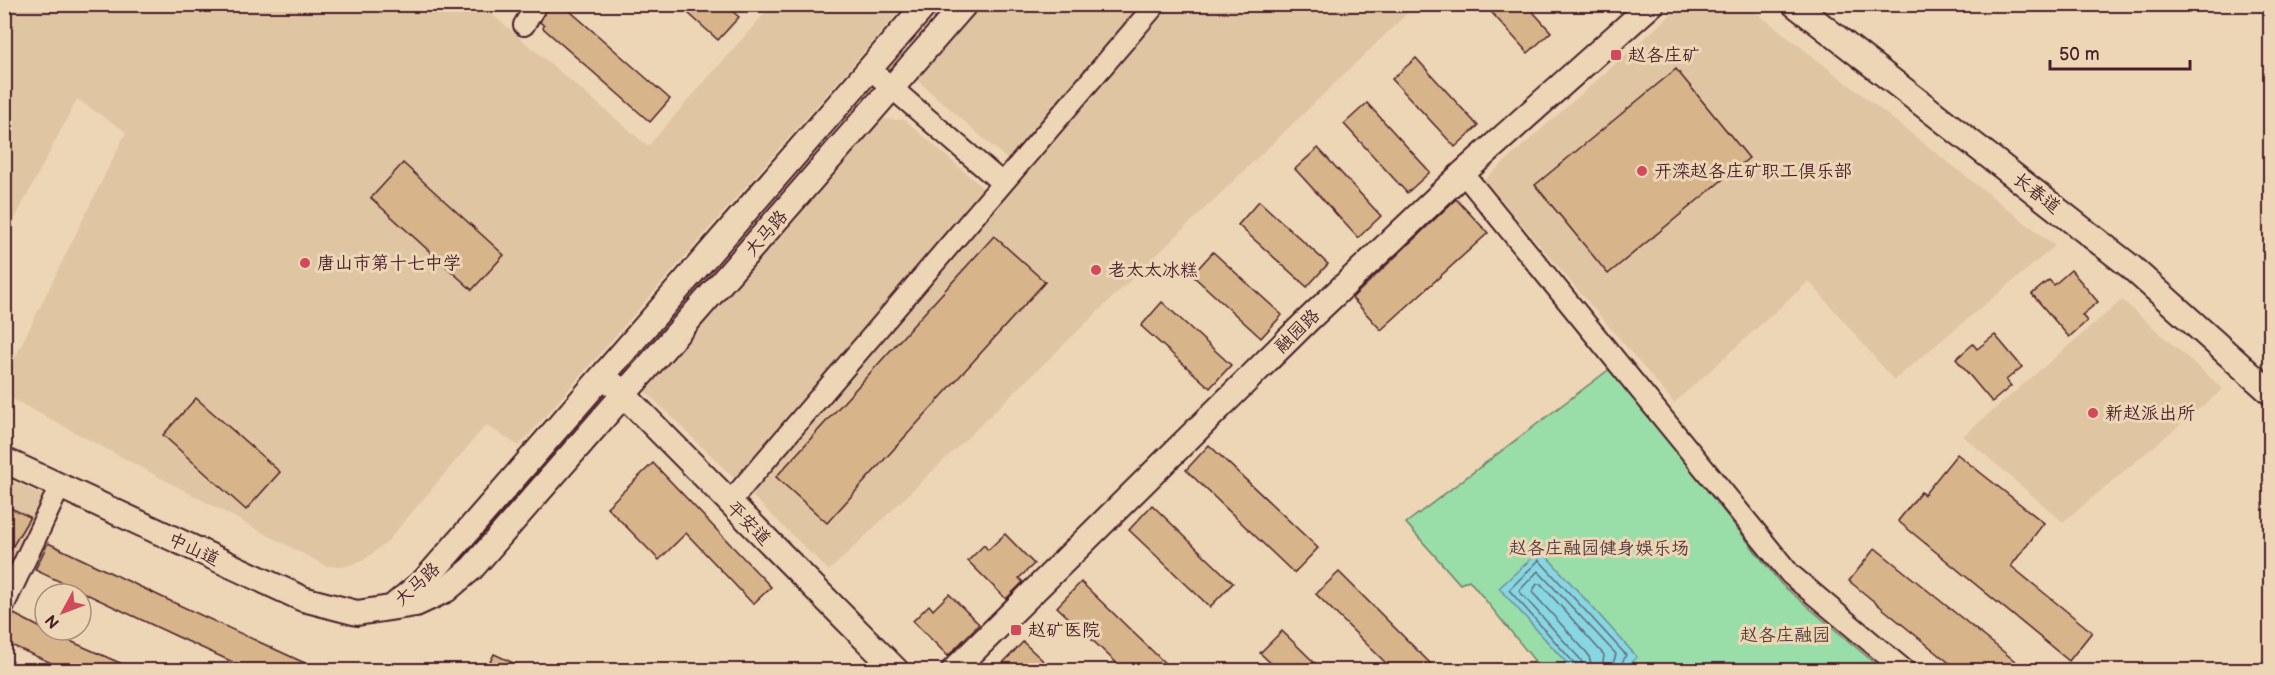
<svg xmlns="http://www.w3.org/2000/svg" width="2275" height="675" font-family="'Balsamiq Sans','LXGW WenKai TC',sans-serif">
  <style>
    .built { fill: #e0c5a3 }
    .green { fill: #99dda8; stroke: #727e6a; stroke-width: 1.5 }
    .water { fill: #87d7e3; stroke: #6f8d99; stroke-width: 1.5 }
    .lines { fill: none; stroke-linecap: round; stroke-linejoin: round }
    .shore { stroke: #626975; stroke-width: 1.5 }
    .building { fill: #d8b48a; stroke: #4a1f2b; stroke-width: 1.5 }
    .minor-casing { stroke: #4a1f2b; stroke-width: 24 }
    .tertiary-casing { stroke: #4a1f2b; stroke-width: 28 }
    .minor { stroke: #ecd6b5; stroke-width: 20 }
    .tertiary { stroke: #ecd6b5; stroke-width: 24 }
    .poi-dot { fill: #d1495b; stroke: #ecd6b5; stroke-width: 2 }
    .labels { text-anchor: middle; stroke-width: 6; stroke-linejoin: round; paint-order: stroke }
    .poi-label { font-size: 18px; fill: #4a1f2b; stroke: #ecd6b5; text-anchor: start }
    .street-label { font-size: 18px; fill: #4a1f2b; stroke: #ecd6b5 }
    .park-label { font-size: 18px; fill: #563c3e; stroke: #ecd6b5 }
  </style>
  <rect width="100%" height="100%" fill="#ecd6b5"/>
  <filter id="ink" filterUnits="userSpaceOnUse"><feTurbulence type="fractalNoise" baseFrequency=".0167" numOctaves="2"/><feDisplacementMap in="SourceGraphic" scale="12" xChannelSelector="R" yChannelSelector="G"/><feConvolveMatrix kernelMatrix="1 2 1 2 8 2 1 2 1" color-interpolation-filters="sRGB"/></filter>
  <g filter="url(#ink)">
    <!-- built -->
    <g class="built">
      <path d="M5,5H481L648,146L772,5H905L519,446L486,425L386,543L364,560L343,567L326,566L5,395V378L126,132L77,99L5,238Z"/>
      <path d="M981,5H1416L829,571L643,389L877,119L905,120L991,195L1016,167L916,79Z"/>
      <path d="M1682,5H1747L2055,246L1894,380L1809,281L1674,403L1484,180Z"/>
      <path d="M2122,300L2223,389L2063,522L1963,436Z"/>
      <path d="M5,477L44,496L5,587Z"/>
    </g>
    <!-- green -->
    <path class="green" d="M1611,368L1781,584L1883,670H1542L1469,580L1460,584L1406,523Z"/>
    <!-- water -->
    <path class="water" d="M1541,550L1637,657L1622,670H1573L1499,588Z"/>
    <g class="lines">
      <!-- shore -->
      <g class="shore">
        <path d="M1577,670L1575,664L1509,590L1539,560L1626,655L1618,670"/>
        <path d="M1584,670L1581,660L1519,591L1538,571L1616,654L1611,670"/>
        <path d="M1593,670L1588,654L1532,592L1537,584H1541L1604,655L1602,670"/>
      </g>
    </g>
    <!-- building -->
    <g class="building">
      <path d="M549,4H562L670,99L650,122L543,28L544,26L540,22Z"/>
      <path d="M678,4H724L739,17L718,40Z"/>
      <path d="M1484,4H1526L1551,32L1528,53Z"/>
      <path d="M1416,58L1478,126L1455,147L1392,79Z"/>
      <path d="M1676,69L1749,158L1608,274L1535,185Z"/>
      <path d="M1367,103L1430,172L1407,193L1344,124Z"/>
      <path d="M1318,148L1381,216L1358,238L1295,169Z"/>
      <path d="M403,163L504,255L472,290L371,198Z"/>
      <path d="M1456,199L1488,233L1381,330L1352,298Z"/>
      <path d="M1259,201L1328,264L1307,287L1238,225Z"/>
      <path d="M994,236L1045,282L827,523L776,477Z"/>
      <path d="M1213,252L1282,315L1261,338L1192,275Z"/>
      <path d="M2071,270L2098,302L2082,315L2087,321L2069,337L2032,294L2049,280L2054,285Z"/>
      <path d="M1162,302L1231,365L1210,388L1141,326Z"/>
      <path d="M1995,335L2022,367L2006,380L2011,386L1992,402L1956,359L1973,344L1977,349Z"/>
      <path d="M196,398L280,472L246,510L163,435Z"/>
      <path d="M1209,445L1318,548L1294,573L1186,470Z"/>
      <path d="M1957,454L2044,523L2011,566L2092,632L2069,661L1898,521L1921,492L1924,495Z"/>
      <path d="M653,463L771,587L753,604L686,533L659,560L607,507Z"/>
      <path d="M4,505L30,517L4,561Z"/>
      <path d="M1152,505L1233,583L1210,607L1129,530Z"/>
      <path d="M1005,534L1034,564L1019,578L1023,582L1006,599L968,561L984,545L988,550Z"/>
      <path d="M48,543L166,599L320,670H250L176,636L35,570Z"/>
      <path d="M1875,548L2026,670H1958L1849,581Z"/>
      <path d="M1339,572L1437,670H1393L1316,594Z"/>
      <path d="M1081,582L1172,670H1124L1057,607Z"/>
      <path d="M949,594L979,624L948,656L913,621L929,605L933,610Z"/>
      <path d="M14,614L45,630L136,670H67L4,642V635Z"/>
      <path d="M1282,631L1322,670H1278L1260,653Z"/>
      <path d="M1023,642L1053,670H996Z"/>
      <path d="M494,654L529,670H486Z"/>
    </g>
    <g class="lines">
      <defs>
        <g id="minor">
          <path d="M524,25L537,4"/>
          <path d="M870,69L1002,183"/>
          <path d="M1463,173L1790,574L1904,670"/>
          <path d="M729,503L1156,4"/>
          <path d="M4,605L60,486"/>
        </g>
        <g id="tertiary">
          <path d="M1794,4L2131,267L2270,392"/>
          <path d="M614,385L896,670"/>
          <path d="M4,460L303,599L357,613L416,604L446,590L472,568L965,4"/>
          <path d="M396,604L425,580L926,4"/>
          <path d="M954,670L1309,319L1463,173L1652,4"/>
        </g>
      </defs>
      <!-- minor casing -->
      <use href="#minor" class="minor-casing"/>
      <!-- tertiary casing -->
      <use href="#tertiary" class="tertiary-casing"/>
      <!-- minor -->
      <use href="#minor" class="minor"/>
      <!-- tertiary -->
      <use href="#tertiary" class="tertiary"/>
    </g>
  </g>
  <!-- markers -->
  <g class="poi-dot">
    <rect x="1610" y="49" width="12" height="12" rx="3"/>
    <circle cx="1642" cy="171" r="6"/>
    <circle cx="305" cy="263" r="6"/>
    <circle cx="1096" cy="270" r="6"/>
    <circle cx="2093" cy="413" r="6"/>
    <rect x="1010" y="624" width="12" height="12" rx="3"/>
  </g>
  <g class="labels">
    <!-- poi labels -->
    <g class="poi-label">
      <text x="1628" y="61">赵各庄矿</text>
      <text x="1654" y="177">开滦赵各庄矿职工俱乐部</text>
      <text x="317" y="269">唐山市第十七中学</text>
      <text x="1108" y="276">老太太冰糕</text>
      <text x="2105" y="419">新赵派出所</text>
      <text x="1028" y="636">赵矿医院</text>
    </g>
    <!-- street labels -->
    <g class="street-label">
      <text transform="translate(2037 193) rotate(38)" y="6">长春道</text>
      <text transform="translate(766 233) rotate(-49)" y="6">大马路</text>
      <text transform="translate(1297 331) rotate(-44)" y="6">融园路</text>
      <text transform="translate(749 523) rotate(45)" y="6">平安道</text>
      <text transform="translate(194 549) rotate(25)" y="6">中山道</text>
      <text transform="translate(417 584) rotate(-43)" y="6">大马路</text>
    </g>
    <!-- park labels -->
    <g class="park-label">
      <text x="1599" y="554">赵各庄融园健身娱乐场</text>
      <text x="1785" y="641">赵各庄融园</text>
    </g>
  </g>
  <!-- margin -->
  <rect width="2275" height="675" fill="none" stroke="#ecd6b5" stroke-width="24"/>
  <rect x="12" y="12" width="2251" height="651" fill="none" stroke="#4a1f2b" stroke-width="2" filter="url(#ink)"/>
  <!-- north arrow -->
  <g transform="translate(63 612) rotate(229)"><circle r="28" fill="#ecd6b5" stroke="#ab8d7e" stroke-width="1.5"/>
  <path d="M0-4.5L10 22L0 15L-10 22Z" fill="#d1495b"/>
  <text y="-9" font-size="16" font-weight="bold" text-anchor="middle" fill="#4a1f2b">N</text>
  </g>
  <!-- scale -->
  <path d="M2050 60v9h140v-9" fill="none" stroke="#4a1f2b" stroke-width="3"/>
  <text x="2059" y="60" font-size="18" fill="#4a1f2b" stroke="#ecd6b5" stroke-width="4.5" paint-order="stroke">50 m</text>
</svg>
